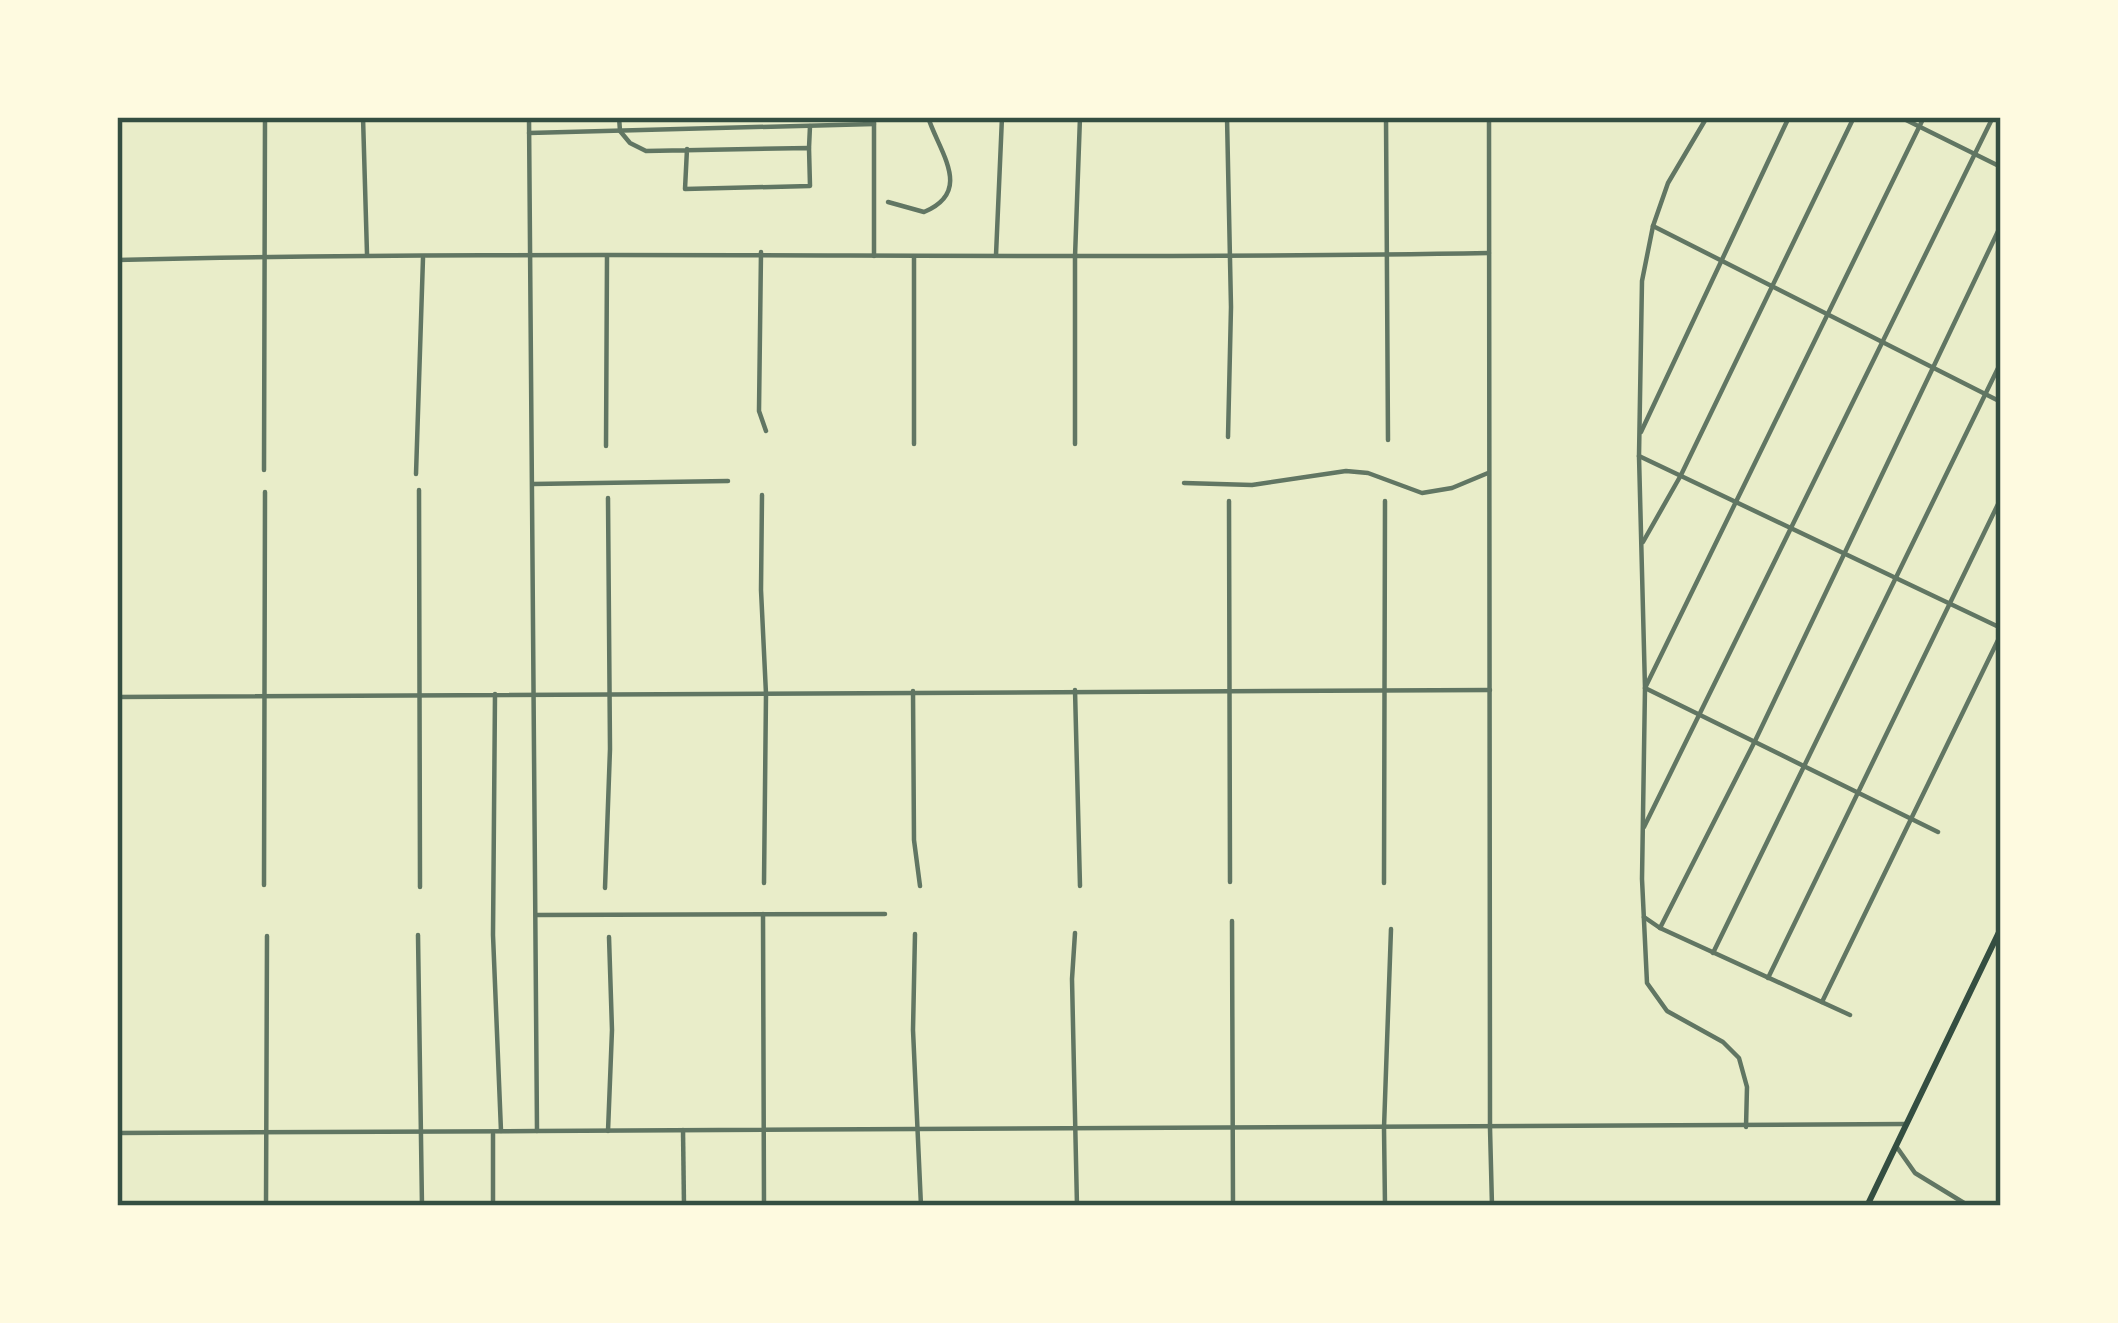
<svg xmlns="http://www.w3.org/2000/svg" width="2118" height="1323" font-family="'Libre Baskerville',serif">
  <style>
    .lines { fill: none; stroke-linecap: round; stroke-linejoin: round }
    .minor { stroke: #617663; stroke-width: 4.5 }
    .tertiary { stroke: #617663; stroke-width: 4.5 }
    .secondary { stroke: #344e41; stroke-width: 6 }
    .neatline { fill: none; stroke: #344e41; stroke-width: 4.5 }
  </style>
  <rect width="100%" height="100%" fill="#e9edc9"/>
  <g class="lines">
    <!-- minor -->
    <g class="minor">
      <path d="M363,117L367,254"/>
      <path d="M619,117L620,131L630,143L646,151L809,148L810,186L685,189L687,149"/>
      <path d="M1227,117L1231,307L1228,437"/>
      <path d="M1386,117L1388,440"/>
      <path d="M1900,117L2001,167"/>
      <path d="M1924,117L1645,688L1938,832"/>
      <path d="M529,133L874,124"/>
      <path d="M809,148L810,126"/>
      <path d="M888,202L924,212C974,191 939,152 928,117"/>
      <path d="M1653,226L2001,402"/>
      <path d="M761,252L759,411L766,431"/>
      <path d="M996,255L1002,117"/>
      <path d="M874,256V117"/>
      <path d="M117,260C574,249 1031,261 1489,253"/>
      <path d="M1641,432L1789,117"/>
      <path d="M914,444V258"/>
      <path d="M1075,444V257L1080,117"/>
      <path d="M606,446L607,256"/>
      <path d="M1639,456L2001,628"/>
      <path d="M264,470L265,117"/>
      <path d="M416,474L423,258"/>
      <path d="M1184,483L1252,485L1346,471L1368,473L1422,493L1452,488L1488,473"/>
      <path d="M533,484L728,481"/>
      <path d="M419,490L420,887"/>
      <path d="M762,495L761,590L766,694L764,883"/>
      <path d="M1229,501L1230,882"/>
      <path d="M1643,542L1681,475L1854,117"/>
      <path d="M1075,690L1080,886"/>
      <path d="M913,691L914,840L920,886"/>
      <path d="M495,694L493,935L501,1131"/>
      <path d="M117,697L1490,690"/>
      <path d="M1644,827L1993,117"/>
      <path d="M1384,883L1385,501"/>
      <path d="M264,885L265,492"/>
      <path d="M605,888L610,749L608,498"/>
      <path d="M763,914L764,1206"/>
      <path d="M536,915L885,914"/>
      <path d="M1644,917L1660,928L1850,1015"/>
      <path d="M1232,921L1233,1206"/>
      <path d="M1660,928L1755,741L2001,225"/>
      <path d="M1075,933L1072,979L1077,1206"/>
      <path d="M915,934L913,1030L921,1206"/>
      <path d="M418,935L422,1206"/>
      <path d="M1713,953L2001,362"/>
      <path d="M1768,978L2001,498"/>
      <path d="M1822,1002L2001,634"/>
      <path d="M1490,1128L1492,1206"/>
      <path d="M683,1130L684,1206"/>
      <path d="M608,1131L612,1030L609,937"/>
      <path d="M117,1133L537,1131"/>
      <path d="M493,1134V1206"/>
      <path d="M1896,1146L1915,1173L1969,1206"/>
      <path d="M266,1206L267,936"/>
      <path d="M1385,1206L1384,1128L1391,929"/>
    </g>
    <!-- tertiary -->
    <g class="tertiary">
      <path d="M529,117L537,1131L1906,1124"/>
      <path d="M1489,117L1490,1127"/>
      <path d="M1707,117L1668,183L1653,226L1642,281L1639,456L1645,688L1642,879L1647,983L1667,1011L1723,1042L1739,1058L1747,1087L1746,1127"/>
    </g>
    <!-- secondary -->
    <path class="secondary" d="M1867,1206L2001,928"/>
  </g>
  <!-- border -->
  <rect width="2118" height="1323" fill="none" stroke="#fefae0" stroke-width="240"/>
  <rect x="120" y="120" width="1878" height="1083" class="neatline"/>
</svg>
